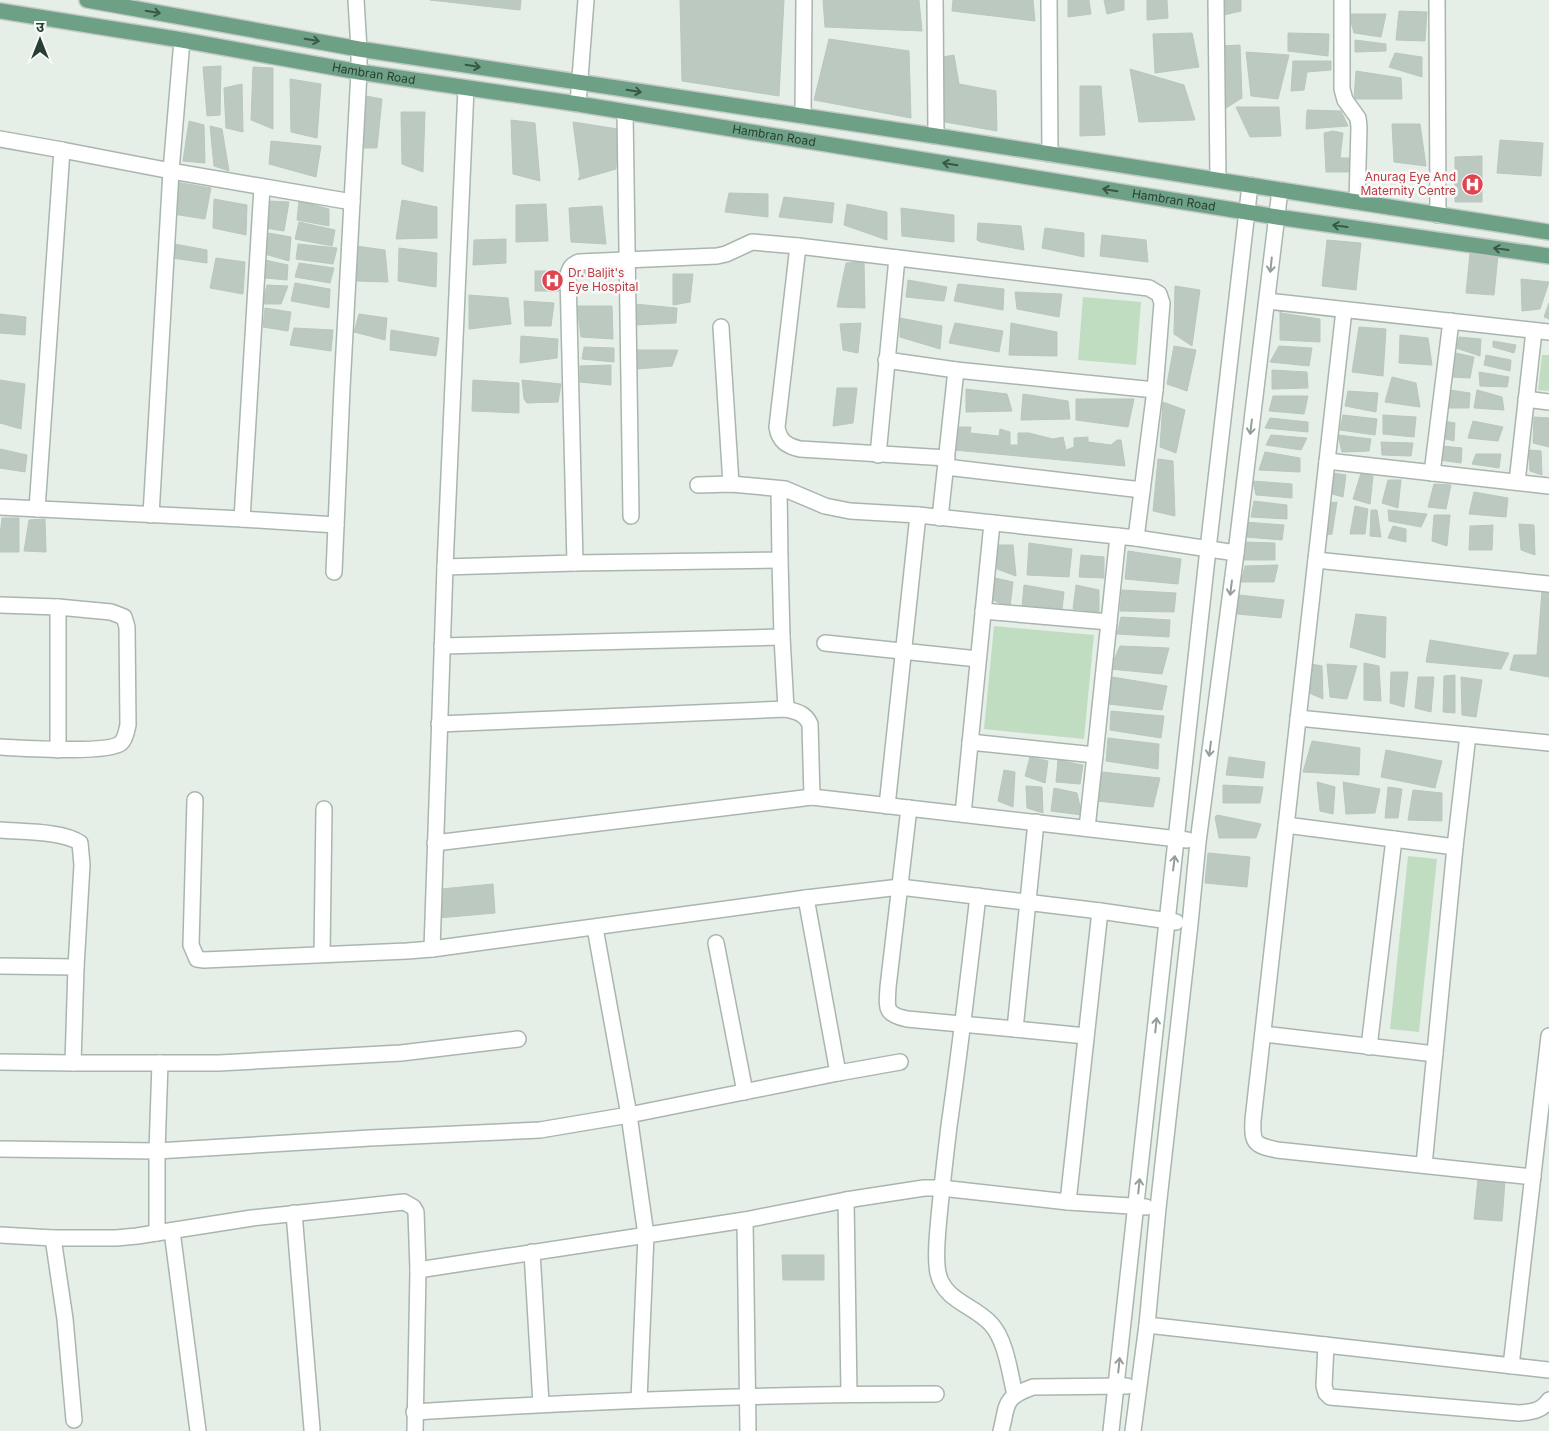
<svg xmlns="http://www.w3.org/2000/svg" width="1549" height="1431" font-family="Inter,'Noto Sans Devanagari',sans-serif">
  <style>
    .green { fill: #c1ddc1 }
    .building { fill: #bcc9c1; stroke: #b9c7be }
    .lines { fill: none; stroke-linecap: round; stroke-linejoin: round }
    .minor-casing { stroke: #a9b6ae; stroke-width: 18 }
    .major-casing { stroke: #c2c9c6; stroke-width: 18 }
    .minor { stroke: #fff; stroke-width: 15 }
    .major { stroke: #6ea086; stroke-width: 15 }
    .oneway { stroke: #385747 }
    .oneway2 { stroke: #929f98 }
    .labels { text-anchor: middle; stroke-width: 5; stroke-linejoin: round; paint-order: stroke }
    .street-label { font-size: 12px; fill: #263f32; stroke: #f7faf8 }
    .health-label { font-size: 12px; fill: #be3a42; stroke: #f7faf8; text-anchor: end }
  </style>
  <rect width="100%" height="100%" fill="#e6eee8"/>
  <!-- green -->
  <g class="green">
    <path d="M1083,297L1141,302L1136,365L1078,360Z"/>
    <path d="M1542,355H1549V391L1538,390Z"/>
    <path d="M994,626L1094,635L1084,739L984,729Z"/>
    <path d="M1408,856L1437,859L1419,1032L1390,1029Z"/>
  </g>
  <!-- building -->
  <g class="building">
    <path d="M430,0H521L520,10Z"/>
    <path d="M680,0H784L779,96L682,81Z"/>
    <path d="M823,0H919L922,31L825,27Z"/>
    <path d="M953,0H1033L1035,21L952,11Z"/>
    <path d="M1068,0H1089L1091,14L1068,17Z"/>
    <path d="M1104,0H1124V10L1107,14Z"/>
    <path d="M1147,0H1167L1168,18L1147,20Z"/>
    <path d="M1223,0H1241V11L1224,15Z"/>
    <path d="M1399,11L1427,12L1425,41L1396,40Z"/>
    <path d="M1349,14H1386L1381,37L1354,33Z"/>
    <path d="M1192,33L1199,67L1155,73L1153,34Z"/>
    <path d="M1288,33L1329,34L1328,56L1288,51Z"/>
    <path d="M829,39L909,51L911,118L814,100Z"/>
    <path d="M1355,40L1386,44V51L1355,52Z"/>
    <path d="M1240,45L1242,98L1226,108L1221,46Z"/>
    <path d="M1246,52L1289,55L1278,99L1251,96Z"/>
    <path d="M1395,53L1422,57V77L1389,67Z"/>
    <path d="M954,55L959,84L996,91L997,131L945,122L943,57Z"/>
    <path d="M1293,61H1331V70L1307,72L1304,90L1291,91Z"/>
    <path d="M221,66L220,115L207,116L203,67Z"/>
    <path d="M253,67L273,68V129L251,120Z"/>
    <path d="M1130,69L1184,85L1195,120L1139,122Z"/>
    <path d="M1356,71L1401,78L1402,99H1354Z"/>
    <path d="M290,79L321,84L317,138L291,132Z"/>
    <path d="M242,84L243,132L226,128L224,88Z"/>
    <path d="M1080,86H1101L1105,135L1080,136Z"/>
    <path d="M366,96L382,99L377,148H362Z"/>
    <path d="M1236,107H1279L1281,136L1250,137Z"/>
    <path d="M1307,110L1341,111L1348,126L1306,129Z"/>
    <path d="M401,112H425L423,172L402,164Z"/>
    <path d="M511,120L535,123L540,181L513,174Z"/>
    <path d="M189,121L204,125L205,163L183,161Z"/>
    <path d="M573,122L618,129L616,169L578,180L580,176Z"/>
    <path d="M1392,124H1420L1426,166L1394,162Z"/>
    <path d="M210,126L222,129L229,171L214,166Z"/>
    <path d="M1333,131L1343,133L1340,158H1350L1351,172H1326L1324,133Z"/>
    <path d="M1500,140L1543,143L1541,176L1497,173Z"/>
    <path d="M271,141L321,146L316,177L269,164Z"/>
    <path d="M1482,156V202H1455V157Z"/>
    <path d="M176,182L211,188L205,219L173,214Z"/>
    <path d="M729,193L768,194V217L725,212Z"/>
    <path d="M784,197L834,203L832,223L779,217Z"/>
    <path d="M214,199L247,205L246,235L213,228Z"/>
    <path d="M402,200L437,207V238L396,239Z"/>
    <path d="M268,201L289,202L284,231L265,228Z"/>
    <path d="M299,201L329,209V226L297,220Z"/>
    <path d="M546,204L548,241L516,242V205Z"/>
    <path d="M847,204L887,212V240L844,225Z"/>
    <path d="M602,206L606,244L571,242L569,208Z"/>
    <path d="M901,208L954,215V242L902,236Z"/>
    <path d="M299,222L335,230L332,246L295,239Z"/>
    <path d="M978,223L1021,226L1024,250L981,242L977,240Z"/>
    <path d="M1045,228L1084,233V257L1042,248Z"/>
    <path d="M268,233L291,237L289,261L261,253Z"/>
    <path d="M1102,235L1146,240L1148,262L1100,256Z"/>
    <path d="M506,239V263L473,265L474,240Z"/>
    <path d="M1327,240L1361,243L1356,290L1322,286Z"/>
    <path d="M174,244L207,250V263L172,258Z"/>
    <path d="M298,244L337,248L333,264L296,259Z"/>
    <path d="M356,246L385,250L388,282L356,281Z"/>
    <path d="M399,248L437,253L436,287L398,281Z"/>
    <path d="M1470,253L1498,255L1494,295L1466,293Z"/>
    <path d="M216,258L245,262L243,294L210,288Z"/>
    <path d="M265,260L288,265L287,280L265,278Z"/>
    <path d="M864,262L865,308L837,307L846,263Z"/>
    <path d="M299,263L334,268L330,283L295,277Z"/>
    <path d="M610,266L615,277L576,276L578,267Z"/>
    <rect x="535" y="271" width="29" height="20"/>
    <path d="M673,274H693L690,302L673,305Z"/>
    <path d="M1521,279L1549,282L1540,309L1522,311Z"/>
    <path d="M908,280L947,287L944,301L906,297Z"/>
    <path d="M295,283L330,289L329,308L291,301Z"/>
    <path d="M958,284L1004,289L1003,310L954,301Z"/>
    <path d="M267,285L288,286L281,304H262Z"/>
    <path d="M1175,286L1200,290L1192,346L1174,334Z"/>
    <path d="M1015,292L1062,294L1059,317L1017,309Z"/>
    <path d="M469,295L508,298L511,324L469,329Z"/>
    <path d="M524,301L554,303L551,326H525Z"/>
    <path d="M1549,303V319L1544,317Z"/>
    <path d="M634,304L677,308L676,323L636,325Z"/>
    <path d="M577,306H612L613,339L581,337Z"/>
    <path d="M265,308L291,312L288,331L263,327Z"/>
    <path d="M1280,309L1281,313L1320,319V342L1280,340Z"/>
    <path d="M0,314L26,317L25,335L0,333Z"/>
    <path d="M359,314L387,318L385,340L354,332Z"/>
    <path d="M900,318L942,326L940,349L900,337Z"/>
    <path d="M861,323L858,353L843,350L840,324Z"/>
    <path d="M955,323L1003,331L999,352L949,343Z"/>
    <path d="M1011,323L1057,332V356L1009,355Z"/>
    <path d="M1359,327L1386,329L1383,376L1352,372Z"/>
    <path d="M294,328L333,330L331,351L290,345Z"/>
    <path d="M391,330L439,338L436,356L390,350Z"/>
    <path d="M1400,335L1428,338L1432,365L1399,363Z"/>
    <path d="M521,336L558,339L557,358L520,363Z"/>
    <path d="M1459,337L1481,339L1480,356L1456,348Z"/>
    <path d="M1493,341L1516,345L1514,353L1493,347Z"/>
    <path d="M1174,346L1196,350L1187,391L1167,384Z"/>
    <path d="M1279,346L1312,348L1309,366L1270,362Z"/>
    <path d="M584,347L614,348V362L582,359Z"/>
    <path d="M634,350H678L672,366L638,369Z"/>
    <path d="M1456,353L1474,357L1470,378L1452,377Z"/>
    <path d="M1486,355L1511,360L1510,371L1484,365Z"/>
    <path d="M611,365V385L580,382V366Z"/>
    <path d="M1272,370L1307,372L1308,388L1272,389Z"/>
    <path d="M1479,372L1509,377L1507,387L1480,386Z"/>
    <path d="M1392,377L1416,383L1420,407L1385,402Z"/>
    <path d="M0,380L25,384L21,429L0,423Z"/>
    <path d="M473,380L519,383V413L472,411Z"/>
    <path d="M522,380L561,384L558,402L527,403L524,399Z"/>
    <path d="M837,388H857L853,423L833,426Z"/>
    <path d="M966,389L1007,394L1012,411L966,412Z"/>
    <path d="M1450,390L1470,393L1469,408H1449Z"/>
    <path d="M1477,390L1502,397L1504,410L1474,408Z"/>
    <path d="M1348,391L1378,393L1376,412L1345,406Z"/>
    <path d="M1023,394L1068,401L1070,419L1021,420Z"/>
    <path d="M1273,396H1308L1304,414L1269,411Z"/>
    <path d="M1076,399H1134L1128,427L1076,420Z"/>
    <path d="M1163,402L1185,410L1176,453L1160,447Z"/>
    <path d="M1343,415L1377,419L1375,435L1340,430Z"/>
    <path d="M1383,415L1416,417L1414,437L1383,434Z"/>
    <path d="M1534,417L1549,418V447L1533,443Z"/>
    <path d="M1270,418L1308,422V432L1265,428Z"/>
    <path d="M1443,421L1455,423L1454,441L1442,438Z"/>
    <path d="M1473,421L1503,427L1498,441L1468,438Z"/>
    <path d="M959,427H971L970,433L999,436L1000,429L1010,432V445H1018V433H1029L1053,439L1063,437L1066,450L1074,447V438L1088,437V442L1111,445L1117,440H1121L1125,466L954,450Z"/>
    <path d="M1271,435L1307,438L1301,450L1266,445Z"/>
    <path d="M1338,435L1371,439L1369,451L1342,452Z"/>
    <path d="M1381,442L1413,443L1411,456L1382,455Z"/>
    <path d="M1443,446L1462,448L1461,463L1439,460Z"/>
    <path d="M0,449L27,455L25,472L0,468Z"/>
    <path d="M1529,450L1541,451L1542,475L1530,471Z"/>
    <path d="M1265,452L1300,458V472L1259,470Z"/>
    <path d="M1476,454H1501L1499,468L1472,464Z"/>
    <path d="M1158,459L1173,461L1175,516L1153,511Z"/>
    <path d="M1332,473L1346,475L1343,497L1329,493Z"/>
    <path d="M1361,473L1373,476L1370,504L1353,499Z"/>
    <path d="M1388,480H1401L1398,508L1382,503Z"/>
    <path d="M1253,481L1292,484V498L1256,495Z"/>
    <path d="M1434,484L1451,485L1446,509L1428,507Z"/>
    <path d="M1474,492L1508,498L1506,517L1469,514Z"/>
    <path d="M1254,501L1287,505V519L1251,517Z"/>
    <path d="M1337,502L1332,534L1325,535L1327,503Z"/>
    <path d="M1355,506L1368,509L1365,534H1350Z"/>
    <path d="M1371,510H1377L1381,537L1370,536Z"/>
    <path d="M1388,510L1427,514L1421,527L1389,521Z"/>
    <path d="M1434,515H1450L1447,546L1432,541Z"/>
    <path d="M2,518H19V552H0V535Z"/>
    <path d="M45,519L46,552L24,551L29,520Z"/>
    <path d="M1245,522L1284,525L1282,540L1246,537Z"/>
    <path d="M1519,524L1534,525L1535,555L1521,550Z"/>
    <path d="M1493,525L1492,550H1469L1470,526Z"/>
    <path d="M1393,526L1406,529V542L1388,538Z"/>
    <path d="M1245,542L1275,543V560H1244Z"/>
    <path d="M1029,543L1072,549L1069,577L1027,575Z"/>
    <path d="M998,545H1013L1016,576L997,569Z"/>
    <path d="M1128,551L1181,559L1178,584L1125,579Z"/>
    <path d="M1081,555L1104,557V578L1079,577Z"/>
    <path d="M1278,565L1274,582H1241L1245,566Z"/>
    <path d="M995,578L1013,582L1010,607L990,599Z"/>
    <path d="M1024,585L1064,592L1062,609L1022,607Z"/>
    <path d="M1076,585L1099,590V612L1073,609Z"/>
    <path d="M1122,590L1176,593L1174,612L1120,611Z"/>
    <path d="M1542,591L1549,592V677L1510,670L1514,655H1537Z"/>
    <path d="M1239,595L1284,600L1281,618L1237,614Z"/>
    <path d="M1356,614L1386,617L1385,658L1350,647Z"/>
    <path d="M1121,617L1170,620L1169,637L1117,634Z"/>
    <path d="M1430,640L1509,653L1501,669L1426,662Z"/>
    <path d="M1120,646L1169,648L1162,674L1110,669Z"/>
    <path d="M1364,663L1379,666L1381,701L1364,700Z"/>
    <path d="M1311,664L1322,666L1323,699L1307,692Z"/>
    <path d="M1327,664L1357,666L1347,699L1330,697Z"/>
    <path d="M1391,672H1408L1404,707L1390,703Z"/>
    <path d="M1455,675V713L1443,712L1444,676Z"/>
    <path d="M1112,677L1167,686L1162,710L1108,704Z"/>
    <path d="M1418,677H1434L1431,712L1415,708Z"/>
    <path d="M1461,677L1482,680L1476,717L1462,715Z"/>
    <path d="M1111,711L1164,716L1161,738L1110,730Z"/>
    <path d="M1108,738L1159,744L1158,769L1106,761Z"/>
    <path d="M1312,741L1360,748L1359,775L1303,772Z"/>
    <path d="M1386,750L1442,761L1435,788L1381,777Z"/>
    <path d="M1030,757L1048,761L1045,783L1025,776Z"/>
    <path d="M1229,757L1265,762L1263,778L1226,775Z"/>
    <path d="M1058,760L1083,765L1080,784L1056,782Z"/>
    <path d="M1004,770L1015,772L1013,807L998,801Z"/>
    <path d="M1102,772L1160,778L1153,807L1097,801Z"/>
    <path d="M1317,782L1335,787L1333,814L1320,811Z"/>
    <path d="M1343,782L1380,789L1375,813L1346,814Z"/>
    <path d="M1223,785L1263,787L1260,803H1223Z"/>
    <path d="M1026,786L1042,787L1043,813L1027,808Z"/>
    <path d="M1388,787L1402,789L1398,818H1385Z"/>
    <path d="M1054,788L1077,793L1082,815L1051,811Z"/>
    <path d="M1413,790L1442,793V821L1408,820Z"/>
    <path d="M1217,815L1261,824L1256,838H1219L1215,817Z"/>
    <path d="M1208,853L1250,857L1247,887L1205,883Z"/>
    <path d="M493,884L495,913L438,918L437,908L442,907L441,889Z"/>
    <path d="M1478,1179L1505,1181L1502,1221L1474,1219Z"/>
    <path d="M782,1255H824V1280H783Z"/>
  </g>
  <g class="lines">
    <defs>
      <g id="minor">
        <path d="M935,0L936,136"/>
        <path d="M1049,0L1050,154"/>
        <path d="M1216,0L1218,180"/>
        <path d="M1342,0V89L1345,100L1358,118L1359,127L1357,202"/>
        <path d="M1437,0L1438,215"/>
        <path d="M466,88L445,567L575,563L568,275C570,267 572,265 579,262L717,256L726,254L752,242L798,246L1149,288L1159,294L1162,303L1155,390L1136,538"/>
        <path d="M578,104L586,0"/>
        <path d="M625,112L631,516"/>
        <path d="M803,116L804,0"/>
        <path d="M0,139L62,150L37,509"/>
        <path d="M62,150L171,171L352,202"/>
        <path d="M798,246L777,427C779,441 787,446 800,449L947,458"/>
        <path d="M1267,301L1549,332"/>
        <path d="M1344,310L1253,1120C1252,1143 1254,1145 1277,1150L1533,1177"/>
        <path d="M721,327L731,484"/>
        <path d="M886,360L956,370L1155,390"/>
        <path d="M1526,399L1549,402"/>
        <path d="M878,455L897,258"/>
        <path d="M1327,461L1549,486"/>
        <path d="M946,467L1142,490"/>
        <path d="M1432,473L1451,321"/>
        <path d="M1517,482L1534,331"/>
        <path d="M698,485L731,484L785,489L825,506L850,511L918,515L1136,538L1236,553"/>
        <path d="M0,507L242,519L336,525"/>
        <path d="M151,515L171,171L182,40"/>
        <path d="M940,518L956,370"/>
        <path d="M242,519L262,187"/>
        <path d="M1316,560L1549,584"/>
        <path d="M575,563L780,560L779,489"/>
        <path d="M445,567L432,949L806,898L900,887L1100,911L1176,922"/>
        <path d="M334,572L342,388L359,72V49L356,0"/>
        <path d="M0,605L58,607L111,612L124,617L127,627L128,725C126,732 126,738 121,743C108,754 21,748 0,747"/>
        <path d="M58,607V750"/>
        <path d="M983,611L1109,622"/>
        <path d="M782,637L786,709"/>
        <path d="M825,643L978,659"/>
        <path d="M442,646L782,637L780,560"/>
        <path d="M1298,718L1549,743"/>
        <path d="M439,724L786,709C797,712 805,713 810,724L812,797"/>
        <path d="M970,742L1095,755L1118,536"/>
        <path d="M195,800L191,945L197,959L204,960L407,951L432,949"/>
        <path d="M887,806L918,515"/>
        <path d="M909,808L888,987C887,1008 884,1014 907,1019L1015,1029"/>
        <path d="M963,814L992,523"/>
        <path d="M1036,822L1015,1029L1086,1036"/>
        <path d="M1286,825L1455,847L1468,735"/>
        <path d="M1087,828L1095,755"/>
        <path d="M0,830C22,832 63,831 80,843L82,865L76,967L73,1063H219L401,1053L518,1039"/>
        <path d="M435,843L812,797L1187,840"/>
        <path d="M978,896C969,973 960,1050 949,1126C945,1160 941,1193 938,1228C937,1242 935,1258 938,1273C944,1301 974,1305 991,1324C1006,1340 1010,1374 1015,1395"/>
        <path d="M806,898L838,1073L900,1062"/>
        <path d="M595,928L629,1115L838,1073"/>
        <path d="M716,943L745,1092"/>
        <path d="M322,954L324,809"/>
        <path d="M0,966L76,967"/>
        <path d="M1263,1034L1435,1054"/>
        <path d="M1369,1047L1394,839"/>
        <path d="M0,1062L73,1063"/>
        <path d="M0,1149L157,1151L370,1138L540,1130L629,1115L646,1235L639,1400"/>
        <path d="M1424,1165L1455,847"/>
        <path d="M846,1200L849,1394"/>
        <path d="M1068,1202L1100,911"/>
        <path d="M294,1213L312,1429"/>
        <path d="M745,1220L748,1431"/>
        <path d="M172,1231L198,1431"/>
        <path d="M157,1233V1151L160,1063"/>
        <path d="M0,1235L53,1238H116L137,1236L252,1218L404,1202L413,1207L416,1212L418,1270L415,1431"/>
        <path d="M53,1238L65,1319L74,1420"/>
        <path d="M532,1252L541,1404"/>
        <path d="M418,1270L745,1220L846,1200L924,1188H941L1068,1202L1146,1207"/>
        <path d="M1147,1325L1549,1370"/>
        <path d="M1326,1345L1324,1386L1326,1393L1330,1397L1519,1413C1531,1412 1542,1411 1549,1400"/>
        <path d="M1511,1366L1549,1036"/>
        <path d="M414,1412C588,1401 762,1394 936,1394"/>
        <path d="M1001,1431C1008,1405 1002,1398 1033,1387L1127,1386"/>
        <path d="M1111,1431L1208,549L1250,185"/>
        <path d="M1133,1431L1147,1325L1158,1208L1190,924L1198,842L1236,553L1280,190"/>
      </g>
      <g id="major">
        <path d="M87,0L359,49L936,136L1549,232"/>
        <path id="s1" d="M0,11L182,40L359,72L578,104L1277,217L1549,256"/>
      </g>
    </defs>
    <!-- minor casing -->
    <use href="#minor" class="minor-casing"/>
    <!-- major casing -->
    <use href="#major" class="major-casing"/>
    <!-- minor -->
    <use href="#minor" class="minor"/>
    <!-- major -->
    <use href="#major" class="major"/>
  </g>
  <!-- one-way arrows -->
  <defs><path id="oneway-shaft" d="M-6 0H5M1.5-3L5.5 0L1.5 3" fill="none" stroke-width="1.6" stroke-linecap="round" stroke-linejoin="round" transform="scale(1.25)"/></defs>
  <g class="oneway">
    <use href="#oneway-shaft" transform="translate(153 12) rotate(10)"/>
    <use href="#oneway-shaft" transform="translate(312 40) rotate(10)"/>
    <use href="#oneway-shaft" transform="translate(473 66) rotate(9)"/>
    <use href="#oneway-shaft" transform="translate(634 91) rotate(9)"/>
    <use href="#oneway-shaft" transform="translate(950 164) rotate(-171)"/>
    <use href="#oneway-shaft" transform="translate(1110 190) rotate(-171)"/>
    <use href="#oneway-shaft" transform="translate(1340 226) rotate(-172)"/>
    <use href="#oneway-shaft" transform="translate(1501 249) rotate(-172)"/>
  </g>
  <g class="oneway2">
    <use href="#oneway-shaft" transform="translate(1271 265) rotate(96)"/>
    <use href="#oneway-shaft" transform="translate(1251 427) rotate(97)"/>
    <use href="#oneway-shaft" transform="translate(1231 588) rotate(97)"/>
    <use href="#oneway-shaft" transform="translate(1210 749) rotate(97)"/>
    <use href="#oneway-shaft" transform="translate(1174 863) rotate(-83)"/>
    <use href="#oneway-shaft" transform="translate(1156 1025) rotate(-84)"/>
    <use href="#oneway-shaft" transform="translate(1139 1186) rotate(-84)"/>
    <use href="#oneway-shaft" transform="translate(1119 1365) rotate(-84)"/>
  </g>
  <!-- icons -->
  <defs>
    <symbol id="hospital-disc" viewBox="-11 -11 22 22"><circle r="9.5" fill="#e0444e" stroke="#f7faf8"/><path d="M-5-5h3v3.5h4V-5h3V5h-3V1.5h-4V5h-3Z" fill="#fff"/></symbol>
  </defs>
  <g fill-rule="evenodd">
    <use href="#hospital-disc" x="1460" y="172" width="25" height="25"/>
    <use href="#hospital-disc" x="540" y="268" width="25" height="25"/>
  </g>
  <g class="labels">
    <!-- street labels -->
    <g class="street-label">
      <text dy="4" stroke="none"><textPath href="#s1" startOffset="379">Hambran Road</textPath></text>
      <text dy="4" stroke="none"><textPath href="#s1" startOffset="784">Hambran Road</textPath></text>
      <text dy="4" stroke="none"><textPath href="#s1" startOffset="1189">Hambran Road</textPath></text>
    </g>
    <!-- health labels -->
    <g class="health-label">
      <text x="1456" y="181">Anurag Eye And<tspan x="1456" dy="14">Maternity Centre</tspan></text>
      <text x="568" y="277" text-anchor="start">Dr. Baljit's<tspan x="568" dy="14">Eye Hospital</tspan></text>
    </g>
  </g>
  <!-- north arrow -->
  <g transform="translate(40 40)" stroke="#f7faf8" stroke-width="4" paint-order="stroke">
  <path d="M0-4L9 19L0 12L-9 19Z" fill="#263f32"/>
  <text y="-8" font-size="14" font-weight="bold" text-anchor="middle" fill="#263f32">उ</text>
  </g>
</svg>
